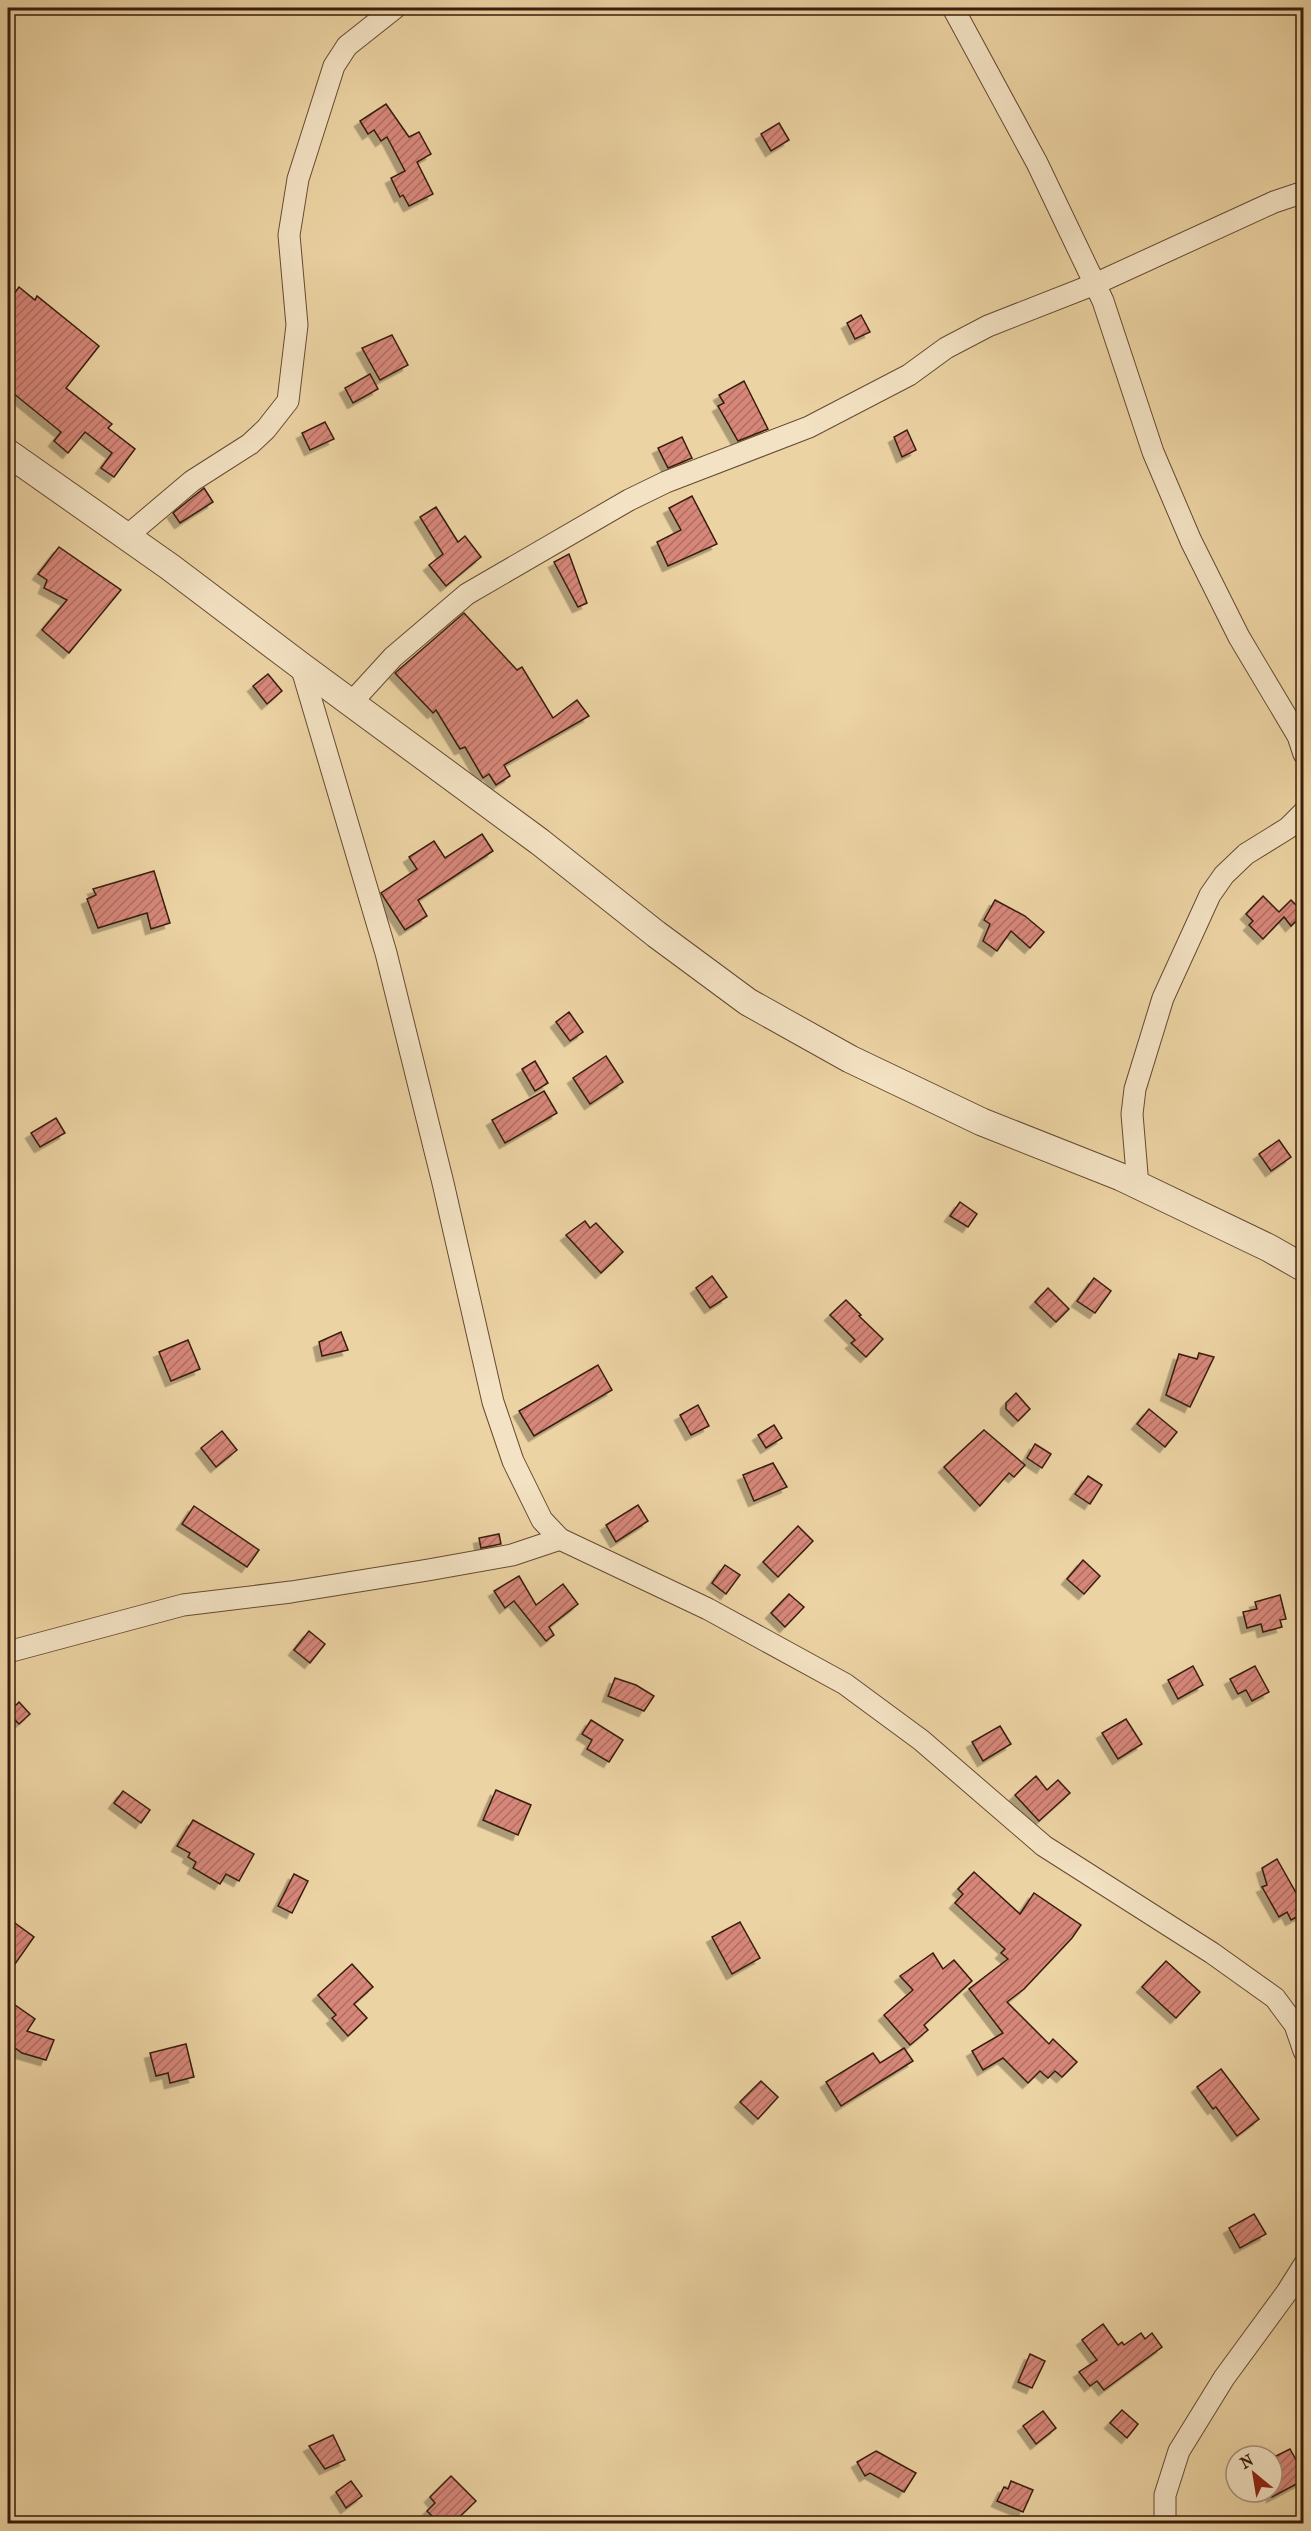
<svg xmlns="http://www.w3.org/2000/svg" width="1311" height="2531" font-family="'IM FELL French Canon',serif">
  <style>
    .building { fill: url(#building-hatch); stroke: #381d0d; stroke-width: 1.5; filter: url(#shadow) }
    .lines { fill: none; stroke-linecap: round; stroke-linejoin: round }
    .minor-casing { stroke: #654a32; stroke-width: 23 }
    .tertiary-casing { stroke: #654a32; stroke-width: 29 }
    .minor { stroke: #f3e2c3; stroke-width: 21 }
    .tertiary { stroke: #f3e2c3; stroke-width: 27 }
  </style>
  <defs>
    <pattern id="building-hatch" width="6" height="6" patternUnits="userSpaceOnUse" patternTransform="scale(1.5)"><rect width="6" height="6" fill="#d7877a"/><path d="M-1 1l2-2M0 6l6-6M5 7l2-2" fill="none" stroke="#af6e62"/></pattern>
    <filter id="shadow"><feDropShadow dx="-5.5" dy="5.5" stdDeviation="0" flood-color="#0004"/></filter>
  </defs>
  <rect width="100%" height="100%" fill="#ecd3a3"/>
  <filter id="stains"><feTurbulence type="fractalNoise" baseFrequency=".00333" numOctaves="4"/><feColorMatrix values="0 0 0 0 .2 0 0 0 0 .09 0 0 0 0 .02 0 0 0 .5 -.17"/></filter>
  <radialGradient id="worn" r=".72"><stop offset=".6" stop-color="#630" stop-opacity="0"/><stop offset="1" stop-color="#630" stop-opacity=".3"/></radialGradient>
  <!-- building -->
  <g class="building">
    <path d="M386,104L409,137L419,132L431,154L417,162L433,194L409,206L403,195L400,197L391,178L405,171L387,137L381,141L374,130L368,134L360,121Z"/>
    <path d="M779,123L789,140L771,151L761,134Z"/>
    <path d="M19,287L35,300L37,296L99,346L66,388L112,424L108,428L135,449L114,477L101,468L112,453L85,432L68,453L54,441L61,432L8,389V302Z"/>
    <path d="M861,315L870,332L855,339L847,323Z"/>
    <path d="M392,335L408,365L380,380L362,348Z"/>
    <path d="M370,374L378,389L353,403L345,388Z"/>
    <path d="M744,381L768,429L738,441L718,406L724,403L719,395Z"/>
    <path d="M325,422L334,439L310,450L302,433Z"/>
    <path d="M907,430L916,450L902,457L894,437Z"/>
    <path d="M682,437L692,458L668,468L658,448Z"/>
    <path d="M204,488L213,502L180,523L173,513Z"/>
    <path d="M692,496L717,544L668,566L657,542L681,530L669,508Z"/>
    <path d="M436,507L458,542L465,536L481,557L446,586L429,565L443,554L420,517Z"/>
    <path d="M59,547L121,590L69,653L42,630L67,600L44,588L47,580L38,574Z"/>
    <path d="M569,554L587,603L578,607L554,562Z"/>
    <path d="M464,613L517,670L522,667L553,718L577,700L589,716L504,765L510,776L496,785L489,774L483,778L465,747L460,749L436,710L433,713L395,673Z"/>
    <path d="M268,674L282,691L267,704L253,686Z"/>
    <path d="M482,834L493,851L418,900L427,916L405,930L381,893L417,869L409,857L434,841L445,858Z"/>
    <path d="M154,871L170,923L151,929L147,913L98,928L87,899L96,895L93,889Z"/>
    <path d="M1263,896L1279,912L1291,900L1304,913L1291,926L1284,917L1263,939L1249,925L1253,921L1246,914Z"/>
    <path d="M995,900L1025,916L1044,932L1030,948L1011,931L997,951L983,941L990,924L984,920Z"/>
    <path d="M569,1012L583,1032L570,1041L556,1022Z"/>
    <path d="M606,1056L623,1082L590,1104L573,1078Z"/>
    <path d="M535,1061L548,1083L535,1091L522,1069Z"/>
    <path d="M544,1091L557,1113L505,1143L492,1120Z"/>
    <path d="M56,1118L65,1133L40,1147L31,1133Z"/>
    <path d="M1279,1140L1291,1157L1271,1171L1259,1154Z"/>
    <path d="M960,1202L977,1214L968,1227L950,1216Z"/>
    <path d="M585,1221L590,1228L596,1223L623,1252L601,1273L566,1235Z"/>
    <path d="M712,1276L727,1297L710,1308L696,1288Z"/>
    <path d="M1094,1278L1111,1291L1095,1313L1077,1301Z"/>
    <path d="M1048,1288L1069,1309L1056,1322L1035,1302Z"/>
    <path d="M846,1300L861,1315L859,1316L883,1339L866,1357L851,1343L855,1340L830,1315Z"/>
    <path d="M341,1332L348,1350L322,1356L319,1342Z"/>
    <path d="M188,1340L200,1369L171,1381L159,1352Z"/>
    <path d="M1199,1353L1214,1357L1190,1407L1166,1395L1179,1354L1197,1359Z"/>
    <path d="M598,1365L612,1390L534,1436L519,1411Z"/>
    <path d="M1016,1393L1030,1409L1018,1421L1006,1409V1403Z"/>
    <path d="M698,1405L709,1426L691,1435L680,1415Z"/>
    <path d="M1149,1409L1177,1432L1165,1447L1137,1424Z"/>
    <path d="M774,1425L782,1438L766,1448L758,1435Z"/>
    <path d="M984,1430L1025,1465L1014,1477L1009,1473L980,1506L944,1467Z"/>
    <path d="M222,1431L237,1450L216,1467L201,1448Z"/>
    <path d="M1035,1444L1051,1454L1042,1468L1027,1458Z"/>
    <path d="M773,1463L787,1487L754,1501L743,1475Z"/>
    <path d="M1088,1476L1102,1485L1090,1504L1075,1494Z"/>
    <path d="M638,1505L648,1521L616,1542L606,1525Z"/>
    <path d="M194,1506L259,1550L247,1567L182,1524Z"/>
    <path d="M798,1526L813,1541L778,1577L763,1562Z"/>
    <path d="M499,1534L501,1544L481,1548L479,1538Z"/>
    <path d="M1083,1560L1100,1576L1084,1594L1067,1579Z"/>
    <path d="M725,1565L740,1575L726,1594L712,1583Z"/>
    <path d="M519,1576L536,1605L563,1584L578,1604L549,1627L554,1635L546,1641L514,1601L505,1608L494,1591Z"/>
    <path d="M789,1594L804,1607L785,1627L771,1613Z"/>
    <path d="M1280,1595L1286,1619L1280,1620L1282,1627L1263,1632L1261,1624L1247,1628L1243,1612L1257,1609L1255,1602Z"/>
    <path d="M309,1631L325,1644L310,1663L294,1650Z"/>
    <path d="M1193,1666L1203,1685L1178,1699L1168,1680Z"/>
    <path d="M1255,1666L1269,1692L1252,1701L1246,1690L1238,1694L1230,1679Z"/>
    <path d="M615,1678L636,1685L654,1696L644,1711L608,1696Z"/>
    <path d="M19,1702L30,1714L19,1724L8,1713Z"/>
    <path d="M1126,1719L1142,1744L1118,1759L1102,1733Z"/>
    <path d="M591,1720L623,1740L609,1762L587,1749L592,1740L582,1734Z"/>
    <path d="M1000,1726L1011,1744L983,1761L972,1742Z"/>
    <path d="M1036,1776L1047,1790L1058,1780L1070,1793L1039,1821L1015,1795Z"/>
    <path d="M496,1790L531,1805L518,1835L483,1820Z"/>
    <path d="M123,1791L150,1810L141,1823L114,1803Z"/>
    <path d="M193,1820L254,1854L239,1881L226,1874L220,1884L193,1868L196,1862L188,1857L190,1853L177,1846Z"/>
    <path d="M1277,1859L1304,1907V1913L1291,1920L1287,1912L1279,1917L1262,1887L1267,1885L1262,1868Z"/>
    <path d="M974,1872L1020,1914L1034,1893L1081,1925L1072,1938L1024,1989L1007,2002L1049,2044L1053,2039L1077,2062L1062,2077L1055,2071L1048,2078L1040,2071L1028,2083L1003,2058L983,2070L972,2051L1003,2033L969,1989L1008,1959L1001,1953L1005,1949L955,1903L963,1894L958,1889Z"/>
    <path d="M294,1874L308,1881L292,1913L278,1906Z"/>
    <path d="M8,1918L34,1937L8,1974Z"/>
    <path d="M740,1922L760,1958L732,1974L712,1937Z"/>
    <path d="M933,1953L943,1969L954,1960L972,1981L924,2025L928,2030L910,2045L884,2015L913,1990L900,1976Z"/>
    <path d="M1166,1961L1200,1992L1176,2018L1142,1987Z"/>
    <path d="M352,1964L373,1987L354,2004L367,2018L348,2036L332,2018L336,2015L318,1995Z"/>
    <path d="M8,2000L35,2019L27,2031L54,2040L46,2060L22,2053L15,2048L8,2058Z"/>
    <path d="M186,2044L194,2077L170,2083L168,2073L156,2076L150,2053Z"/>
    <path d="M904,2048L913,2061L841,2106L826,2082L873,2053L880,2063Z"/>
    <path d="M1221,2069L1259,2119L1237,2136L1216,2107L1213,2109L1197,2087Z"/>
    <path d="M761,2081L778,2097L758,2119L740,2102Z"/>
    <path d="M1254,2214L1266,2234L1240,2248L1229,2228Z"/>
    <path d="M1103,2324L1118,2345L1122,2342L1124,2345L1141,2333L1145,2339L1152,2333L1162,2347L1104,2390L1097,2381L1090,2386L1079,2372L1097,2360L1082,2340Z"/>
    <path d="M1030,2354L1045,2361L1032,2388L1018,2382Z"/>
    <path d="M1122,2410L1138,2424L1127,2438L1110,2423Z"/>
    <path d="M1043,2411L1056,2428L1036,2444L1023,2426Z"/>
    <path d="M333,2435L345,2460L325,2469L309,2446Z"/>
    <path d="M1290,2449L1304,2474V2480L1272,2497V2458Z"/>
    <path d="M876,2451L916,2473L904,2492L870,2473L865,2476L857,2462Z"/>
    <path d="M451,2476L476,2501L453,2523H439L427,2511L435,2503L430,2497Z"/>
    <path d="M351,2481L362,2496L346,2508L336,2492Z"/>
    <path d="M1011,2481L1033,2490L1023,2512L997,2501L1004,2487L1008,2489Z"/>
  </g>
  <g class="lines">
    <defs>
      <g id="minor">
        <path d="M953,8L1037,163L1103,301L1153,452L1191,541L1239,637L1298,736L1304,754"/>
        <path d="M127,536L192,481L250,444L266,429L288,401L297,325L289,235L298,179L334,66L347,46L395,8"/>
        <path d="M301,666L386,953L443,1183L493,1402L513,1461L542,1520L560,1539L708,1609L845,1684L921,1740L1044,1846L1212,1953L1275,1998L1295,2025L1304,2051"/>
        <path d="M351,703L393,657L467,594L629,500L666,482L809,427L909,375L946,348L988,326L1095,284L1274,202L1304,192"/>
        <path d="M1138,1186L1132,1114L1135,1089L1163,998L1210,895L1224,875L1246,854L1288,828L1304,812"/>
        <path d="M8,1652L183,1605L291,1592L428,1570L512,1555L560,1539"/>
        <path d="M1165,2524V2495L1179,2451L1224,2378L1287,2292L1304,2265"/>
      </g>
      <path id="tertiary" d="M8,453L170,567L301,666L540,842L656,934L748,1002L850,1059L982,1122L1121,1177L1269,1248L1304,1268"/>
    </defs>
    <!-- minor casing -->
    <use href="#minor" class="minor-casing"/>
    <!-- tertiary casing -->
    <use href="#tertiary" class="tertiary-casing"/>
    <!-- minor -->
    <use href="#minor" class="minor"/>
    <!-- tertiary -->
    <use href="#tertiary" class="tertiary"/>
  </g>
  <!-- margin -->
  <rect width="1311" height="2531" fill="none" stroke="#ecd3a3" stroke-width="30"/>
  <rect x="9" y="9" width="1293" height="2513" fill="none" stroke="#381d0d" stroke-width="3"/>
  <rect x="15" y="15" width="1281" height="2501" fill="none" stroke="#381d0d" stroke-width="1.5"/>
  <!-- north arrow -->
  <g transform="translate(1254 2474) rotate(330)"><circle r="28" fill="#f3e2c3" stroke="#a8937a" stroke-width="1.5"/>
  <path d="M0-4.5L10 22L0 15L-10 22Z" fill="#8f2418"/>
  <text y="-9" font-size="16" font-weight="bold" text-anchor="middle" fill="#381d0d">N</text>
  </g>
  <rect width="100%" height="100%" filter="url(#stains)"/>
  <rect width="100%" height="100%" fill="url(#worn)"/>
</svg>
